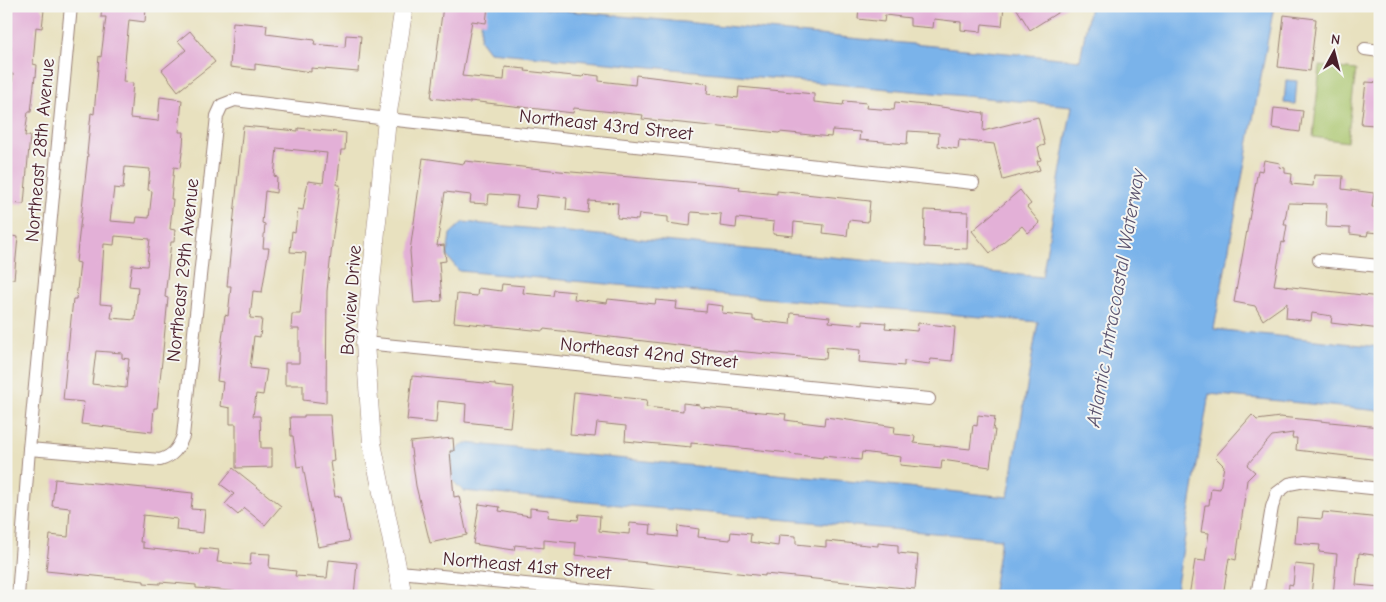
<svg xmlns="http://www.w3.org/2000/svg" width="1386" height="602" font-family="'Comic Neue',sans-serif">
  <style>
    .green { fill: #a8c46a; stroke: #79724a }
    .water { fill: #7ab3ea; stroke: #62698a }
    .building { fill: #e3b0d7; fill-rule: evenodd }
    .lines { fill: none; stroke-linecap: round; stroke-linejoin: round }
    .street-casing { stroke: #998075; stroke-width: 14 }
    .secondary-casing { stroke: #998075; stroke-width: 19 }
    .street { stroke: #fff; stroke-width: 12 }
    .secondary { stroke: #fff; stroke-width: 18 }
    .labels { text-anchor: middle; stroke-width: 4; stroke-linejoin: round; paint-order: stroke }
    .street-label { font-size: 19px; fill: #4a1f2b; stroke: #f6f6f2 }
    .water-label { font-size: 20px; font-style: italic; fill: #5b536e; stroke: #f6f6f2 }
  </style>
  <rect width="100%" height="100%" fill="#f6f6f2"/>
  <filter id="ink" filterUnits="userSpaceOnUse"><feTurbulence type="fractalNoise" baseFrequency=".02" numOctaves="2"/><feDisplacementMap in="SourceGraphic" scale="10" xChannelSelector="R" yChannelSelector="G"/><feConvolveMatrix kernelMatrix="1 2 1 2 8 2 1 2 1" color-interpolation-filters="sRGB"/></filter>
  <filter id="wash" filterUnits="userSpaceOnUse"><feTurbulence type="fractalNoise" baseFrequency=".0096" numOctaves="4" result="noise"/><feDisplacementMap in="SourceGraphic" scale="20" xChannelSelector="R" yChannelSelector="G"/><feGaussianBlur stdDeviation="1.12" result="paint"/><feColorMatrix in="noise" values="0 0 0 0 0 0 0 0 0 0 0 0 0 0 0 0 0 1.4 0 .05"/><feComposite in="paint" operator="in"/></filter>
  <g filter="url(#wash)">
    <rect width="100%" height="100%" fill="#e8e1bf"/>
    <!-- green -->
    <path class="green" d="M1320,66L1356,70L1347,142L1313,137Z"/>
    <!-- water -->
    <g class="water">
      <path d="M490,6H516L1080,60L1090,6H1274L1214,329L1380,347V411L1209,394L1175,596H992L1001,539L463,491L451,479L452,454L465,443L1008,497L1038,322L459,271L447,256L450,234L463,222L1042,277L1072,106L489,52L480,40L482,14Z"/>
      <path d="M1286,80L1297,81L1295,104L1284,103Z"/>
    </g>
    <g id="blocks">
      <!-- building -->
      <g class="building">
        <path d="M7,6H41V10H44L42,28L36,27L33,64L37,65L36,77L35,76L31,112H28L25,136H30L24,204L6,203V116H9L13,74H8L11,47L6,46Z"/>
        <path d="M102,6L146,7L145,22L129,20L123,82L133,83L130,118L158,121L160,97L182,100L179,132H184L183,145L180,168L174,167L171,199H173L170,229L175,230L174,242H171L165,297L168,298L162,361L157,408H154L152,432L81,424L84,402L63,400L73,299H76L80,263L76,262L88,154H87L91,113L94,114L99,56L101,57L106,17H101ZM125,167L150,169L148,190L152,191L149,218L137,217L136,223L110,221L114,188L123,189ZM115,236L150,239L147,266L132,265L129,286L138,287L135,320L111,318L113,305L100,304L104,244L114,245ZM96,351L122,353V358L129,359L126,388L92,384Z"/>
        <path d="M443,6H488L486,23L472,21L462,76L504,80L505,67L526,69L525,71L583,77L584,74L599,76V81L635,85L636,75L708,84L707,94L738,98L739,87L814,94V102L843,105L844,101L867,103L866,108L894,110L895,102L934,106L984,113L983,131L1038,117L1045,145L1038,147L1041,160L1037,161L1040,170L1003,180L994,144L959,140L958,149L938,146L939,133L908,131L907,144L859,140L860,132L832,130L831,137L780,132L779,133L642,119L643,115L574,108L573,113L470,101V103L431,98Z"/>
        <path d="M859,6H1004L1002,26L982,24L981,32L961,30V22L934,19L933,28L910,26V18L885,15L884,22L858,19Z"/>
        <path d="M1015,6H1068L1030,30Z"/>
        <path d="M1284,15L1316,19L1310,71L1278,67Z"/>
        <path d="M233,22L267,25L266,34L315,40L314,44L345,47L346,35L361,36L358,72L311,68V72L255,64V70L230,67Z"/>
        <path d="M190,31L215,62L178,91L162,70L186,50L178,41Z"/>
        <path d="M1366,82L1380,83V112H1377L1375,125L1361,124Z"/>
        <path d="M1274,108L1303,111L1300,132L1272,128Z"/>
        <path d="M243,126L298,131V128L346,133L345,150H341L337,185H340L333,235L327,291L326,403L303,400V385H285V363H299V329H291L292,314H300L306,253L290,252L292,231L295,232L298,209L303,210L308,181L323,183L327,153L277,148L274,176L277,177L276,193L265,191L262,223L265,224L263,248H269L262,292L253,291L250,318L262,319L260,337L254,336L250,368L267,370L263,395L256,394L253,416H260L261,448H272V467L236,468V424H230V408L220,406L223,382L217,381L225,315L228,316L231,286H227Z"/>
        <path d="M423,158L464,164L465,161L560,171L724,185L740,187L739,190L777,194V191L870,201L868,222L849,220L847,236L823,233L824,225L794,222L793,236L773,234L774,222L737,218L736,228L720,226L721,214L691,212L690,226L668,223V217L639,214L638,220L617,218L618,203L589,201L588,213L566,210L567,198L537,195L535,209L516,207L518,196L489,194L488,204L470,203L471,195L445,192L437,246L444,245L446,261L439,262L442,301L414,303L410,251Z"/>
        <path d="M1264,160L1280,163L1279,167L1285,168V173L1292,174L1291,184L1313,186L1314,175L1343,176L1342,189L1374,193L1372,207L1380,208V233L1368,232L1367,236L1350,234V228L1326,227L1327,204L1288,203L1284,225H1287L1284,243L1282,242L1274,285L1380,297V329L1331,323L1332,316L1312,313L1311,321L1286,318L1287,303L1263,320L1255,306L1234,302L1258,170L1262,171Z"/>
        <path d="M1020,190L1031,204L1027,207L1040,223L1028,233L1022,226L990,253L972,231Z"/>
        <path d="M925,210L968,212L967,249L924,247Z"/>
        <path d="M6,235L18,237L14,279H6Z"/>
        <path d="M502,284L524,286L523,293L553,296L554,290L575,292L574,299L607,303L608,299L655,304L656,300L677,302L676,309L706,312L707,304L723,306L722,313L753,316V320L790,324L791,313L830,317L829,322L863,325V321L886,323L885,328L917,331L918,323L955,327L952,361L931,359L930,364L904,361V366L859,362L860,350L827,347L826,359L801,357L702,348L544,329L543,331L454,322L457,294L477,296L478,288L501,291Z"/>
        <path d="M412,376L495,384V386L514,388L510,427L465,422L466,404L438,401L436,423L407,420Z"/>
        <path d="M574,392L647,400L646,407L683,411V403L700,405V407L786,414L785,420L824,425L825,417L841,419L895,427L894,434L915,436L914,443L970,449L973,425L977,426L978,415L995,417L993,430H995L990,467L942,460L941,469L900,465L901,457L862,452L861,460L823,456V458L790,454V453L691,443V447L625,441L626,426L597,423L595,437L570,435Z"/>
        <path d="M304,415H330L334,461L330,462L335,497L341,496L349,541L318,547L303,466L297,467L293,436H291L290,417H304Z"/>
        <path d="M1252,415L1257,420L1280,417L1380,427V460L1296,450L1297,438H1292L1293,433L1272,436L1247,465L1255,472L1247,480L1236,560L1229,558L1223,596H1189L1195,560L1205,561L1209,533L1201,532L1205,505H1209L1211,488L1220,489L1224,466L1215,457Z"/>
        <path d="M453,438L454,451H450L454,497L459,496L467,535L430,543L416,486L410,442Z"/>
        <path d="M233,468L281,506L265,525L244,508L238,515L225,504L234,494L220,484Z"/>
        <path d="M55,479L193,493L191,509L205,510L203,533L176,530L177,519L143,515L140,542H143V548L199,554L200,548L219,550L217,562L250,565L251,553L270,554L269,568L296,571L295,576L327,578L329,560L357,563L354,596H287L242,592L196,588V585L160,582V584L144,583V581L46,571L50,535L68,537L70,508L52,506Z"/>
        <path d="M479,504L500,507L499,511L530,516V508L549,510L548,517L578,520L579,514L600,516L599,531L629,534L630,523L651,525L650,534L677,537L678,526L699,529L698,537L730,540L731,532L751,534L750,542L778,546L779,535L796,536V544L826,547V541L878,546V543L898,545V553L918,555L915,589L765,574V576L575,555L576,543L544,540V548L515,545L514,550L473,544Z"/>
        <path d="M1323,512L1380,518V556L1359,553L1356,585L1380,587V596H1333L1337,554L1319,552L1320,545L1295,543L1297,517L1322,519Z"/>
        <path d="M1295,564L1314,566L1311,596H1288L1289,584L1293,585Z"/>
      </g>
    </g>
  </g>
  <g filter="url(#ink)">
    <use href="#blocks" fill-opacity="0" stroke="#998075" stroke-width="1"/>
    <g class="lines">
      <defs>
        <g id="street">
          <path d="M1365,49L1380,51"/>
          <path d="M1319,260L1380,266"/>
          <path d="M365,343L929,399"/>
          <path d="M29,449L160,460C173,456 178,449 183,436L217,116L222,105L235,100L387,119L973,183"/>
          <path d="M399,572L651,596"/>
          <path d="M18,596L29,449L71,6"/>
          <path d="M1257,596L1272,507L1277,493L1289,484L1305,481L1380,489"/>
        </g>
        <path id="secondary" d="M403,596L372,443L365,343L387,119L404,6"/>
      </defs>
      <!-- street casing -->
      <use href="#street" class="street-casing"/>
      <!-- secondary casing -->
      <use href="#secondary" class="secondary-casing"/>
      <!-- street -->
      <use href="#street" class="street"/>
      <!-- secondary -->
      <use href="#secondary" class="secondary"/>
    </g>
  </g>
  <g class="labels">
    <!-- street labels -->
    <g class="street-label">
      <text transform="translate(606 124) rotate(6)" y="7">Northeast 43rd Street</text>
      <text transform="translate(39 150) rotate(-85)" y="7">Northeast 28th Avenue</text>
      <text transform="translate(182 270) rotate(-84)" y="7">Northeast 29th Avenue</text>
      <text transform="translate(350 300) rotate(-86)" y="7">Bayview Drive</text>
      <text transform="translate(649 352) rotate(6)" y="7">Northeast 42nd Street</text>
      <text transform="translate(527 565) rotate(5)" y="7">Northeast 41st Street</text>
    </g>
    <!-- water labels -->
    <g class="water-label">
      <text transform="translate(1115 298) rotate(-80)" y="7">Atlantic Intracoastal Waterway</text>
    </g>
  </g>
  <!-- margin -->
  <rect width="1386" height="602" fill="none" stroke="#f6f6f2" stroke-width="25"/>
  <!-- north arrow -->
  <g transform="translate(1334 52) rotate(7)" stroke="#f6f6f2" stroke-width="4" paint-order="stroke">
  <path d="M0-4L9 19L0 12L-9 19Z" fill="#4a1f2b"/>
  <text y="-8" font-size="14" font-weight="bold" text-anchor="middle" fill="#4a1f2b">N</text>
  </g>
</svg>
